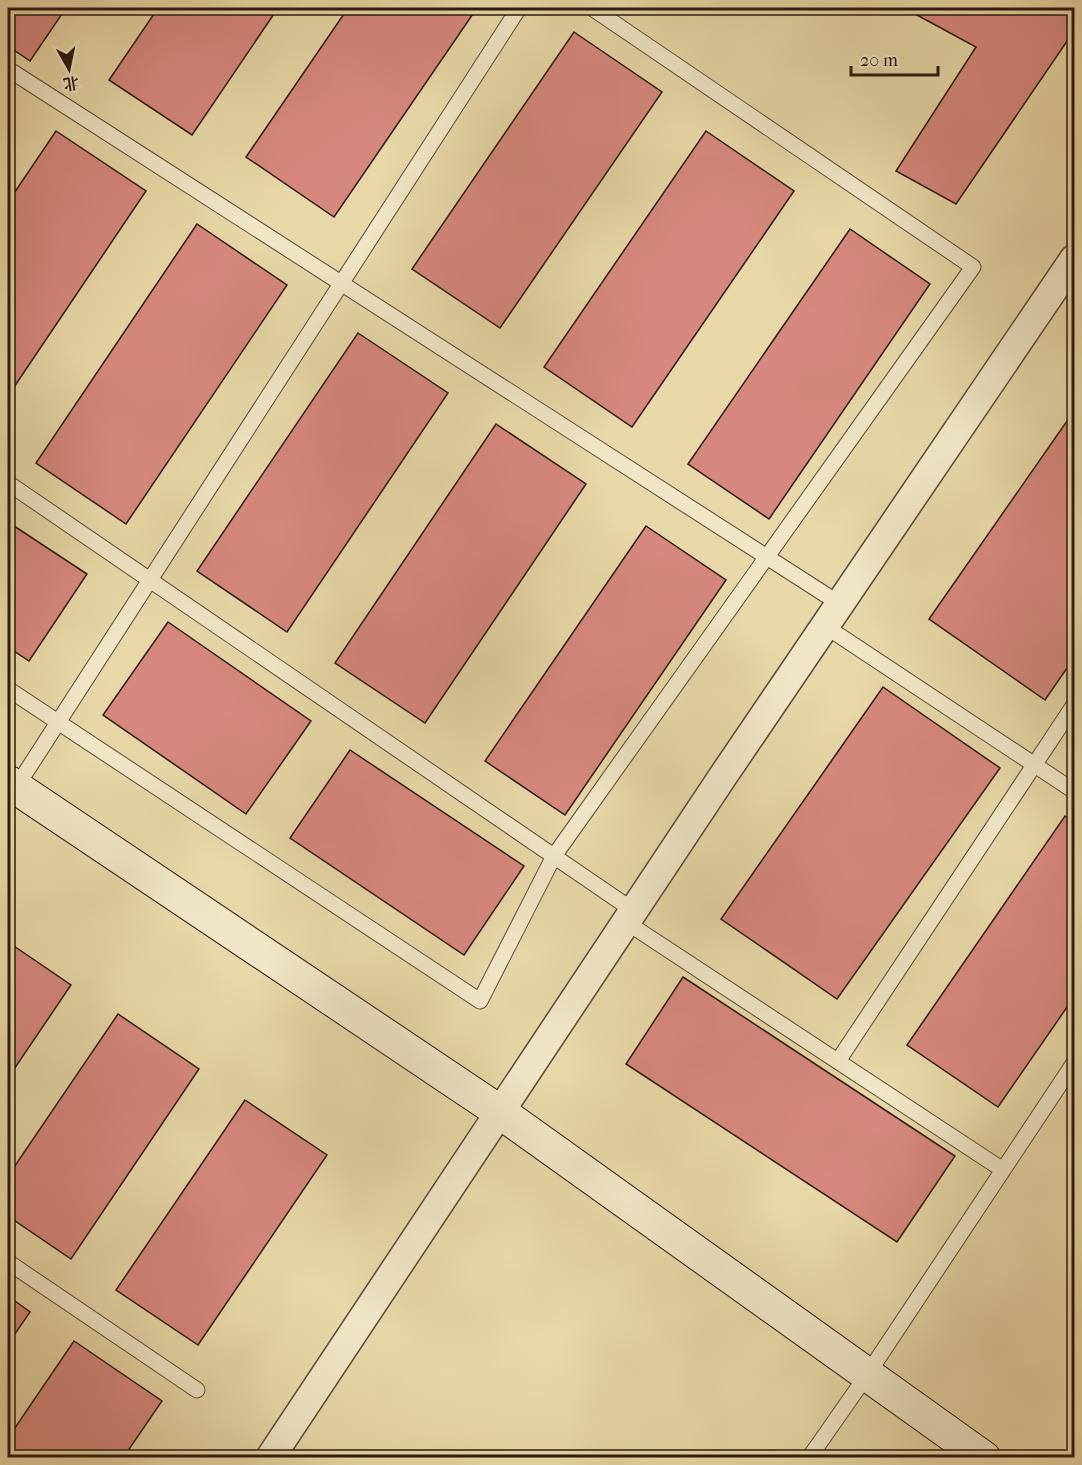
<svg xmlns="http://www.w3.org/2000/svg" width="1082" height="1465" font-family="'IM FELL French Canon','Noto Serif SC',serif">
  <style>
    .building { fill: #d7887e; stroke: #291912; stroke-width: 1.5 }
    .lines { fill: none; stroke-linecap: round; stroke-linejoin: round }
    .lane-casing { stroke: #594937; stroke-width: 17 }
    .street-casing { stroke: #594937; stroke-width: 31 }
    .secondary-casing { stroke: #291912; stroke-width: 35 }
    .lane { stroke: #f0e6c6; stroke-width: 15 }
    .street { stroke: #f0e6c6; stroke-width: 28 }
    .secondary { stroke: #f0e6c6; stroke-width: 33 }
  </style>
  <rect width="100%" height="100%" fill="#e8d8a7"/>
  <filter id="stains"><feTurbulence type="fractalNoise" baseFrequency=".00333" numOctaves="4"/><feColorMatrix values="0 0 0 0 .2 0 0 0 0 .09 0 0 0 0 .02 0 0 0 .5 -.17"/></filter>
  <radialGradient id="worn" r=".72"><stop offset=".6" stop-color="#630" stop-opacity="0"/><stop offset="1" stop-color="#630" stop-opacity=".3"/></radialGradient>
  <!-- building -->
  <g class="building">
    <path d="M8,8H66L30,61L8,46Z"/>
    <path d="M158,8H278L192,135L109,80Z"/>
    <path d="M348,8H477L334,217L246,157Z"/>
    <path d="M904,8H1074V31L956,204L896,171L976,47Z"/>
    <path d="M574,32L662,92L500,328L412,269Z"/>
    <path d="M56,131L146,191L8,396V202Z"/>
    <path d="M706,131L794,191L632,427L544,367Z"/>
    <path d="M197,224L287,285L126,524L36,463Z"/>
    <path d="M850,229L930,284L769,519L688,464Z"/>
    <path d="M358,333L448,393L287,632L197,571Z"/>
    <path d="M1074,411V658L1045,700L929,619Z"/>
    <path d="M496,424L586,484L425,723L335,663Z"/>
    <path d="M8,522L87,574L29,661L8,647Z"/>
    <path d="M646,526L726,580L565,815L485,761Z"/>
    <path d="M168,622L311,721L246,814L103,715Z"/>
    <path d="M883,687L1000,768L837,999L721,919Z"/>
    <path d="M350,750L524,866L464,955L290,838Z"/>
    <path d="M1065,816L1074,823V997L998,1107L907,1045Z"/>
    <path d="M8,942L71,985L8,1078Z"/>
    <path d="M683,977L955,1156L897,1242L626,1064Z"/>
    <path d="M118,1014L199,1069L71,1259L8,1216V1176Z"/>
    <path d="M245,1100L327,1155L198,1345L116,1290Z"/>
    <path d="M8,1296L30,1312L8,1344Z"/>
    <path d="M74,1341L162,1401L123,1458H8V1438Z"/>
  </g>
  <g class="lines">
    <defs>
      <g id="lane">
        <path d="M8,69L840,604"/>
        <path d="M8,483L634,911"/>
        <path d="M825,626L1074,791"/>
        <path d="M8,689L480,1001L554,856L973,267L592,8"/>
        <path d="M15,789L519,8"/>
        <path d="M626,922L1003,1170"/>
        <path d="M838,1061L1074,705"/>
        <path d="M8,1262L197,1390"/>
        <path d="M809,1458L867,1375L1074,1063"/>
      </g>
      <path id="street" d="M270,1458L723,776L1074,259"/>
      <path id="secondary" d="M8,782L500,1112L984,1458"/>
    </defs>
    <!-- lane casing -->
    <use href="#lane" class="lane-casing"/>
    <!-- street casing -->
    <use href="#street" class="street-casing"/>
    <!-- secondary casing -->
    <use href="#secondary" class="secondary-casing"/>
    <!-- lane -->
    <use href="#lane" class="lane"/>
    <!-- street -->
    <use href="#street" class="street"/>
    <!-- secondary -->
    <use href="#secondary" class="secondary"/>
  </g>
  <!-- margin -->
  <rect width="1082" height="1465" fill="none" stroke="#e8d8a7" stroke-width="30"/>
  <rect x="9" y="9" width="1064" height="1447" fill="none" stroke="#291912" stroke-width="3"/>
  <rect x="15" y="15" width="1052" height="1435" fill="none" stroke="#291912" stroke-width="1.5"/>
  <!-- north arrow -->
  <g transform="translate(69 69) rotate(171)" stroke="#f0e6c6" stroke-width="4.5" paint-order="stroke">
  <path d="M0-4.5L10 22L0 15L-10 22Z" fill="#291912"/>
  <text y="-9" font-size="16" font-weight="bold" text-anchor="middle" fill="#291912">北</text>
  </g>
  <!-- scale -->
  <path d="M851 66v9h87v-9" fill="none" stroke="#291912" stroke-width="3"/>
  <text x="860" y="66" font-size="18" fill="#291912" stroke="#f0e6c6" stroke-width="4.5" paint-order="stroke">20 m</text>
  <rect width="100%" height="100%" filter="url(#stains)"/>
  <rect width="100%" height="100%" fill="url(#worn)"/>
</svg>
